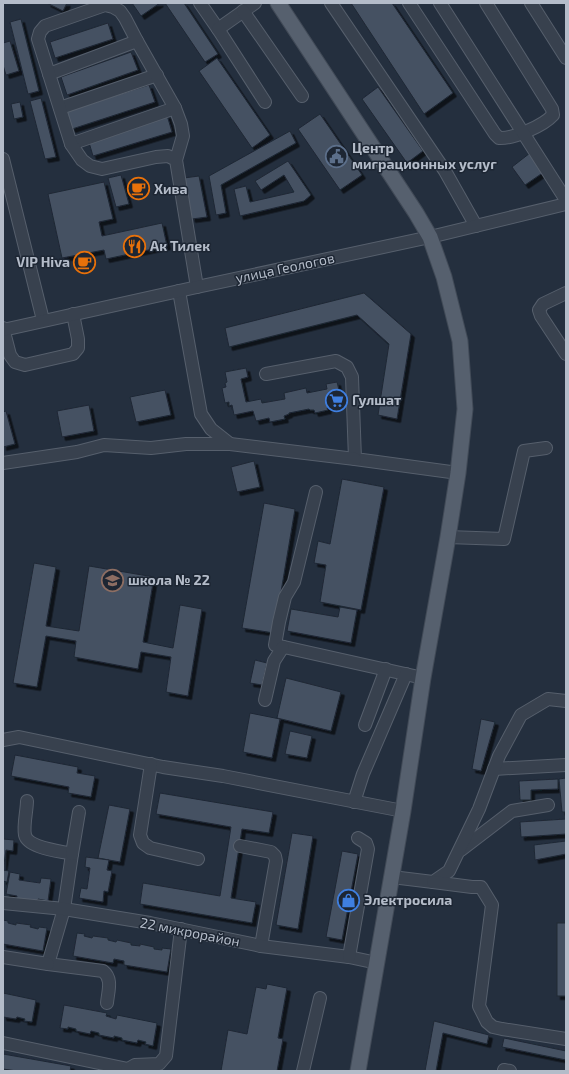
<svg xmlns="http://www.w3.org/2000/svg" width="569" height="1074" font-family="'Exo 2',sans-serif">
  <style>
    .building { fill: #455162; stroke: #1f2835; filter: url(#shadow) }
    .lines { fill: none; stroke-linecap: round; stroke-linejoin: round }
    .minor-casing { stroke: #565f6c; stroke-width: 14 }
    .major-casing { stroke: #414a57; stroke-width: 17 }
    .minor { stroke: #38414e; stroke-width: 12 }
    .major { stroke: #56606e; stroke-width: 15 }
    .labels { text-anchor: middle; stroke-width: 3; stroke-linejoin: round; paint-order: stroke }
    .poi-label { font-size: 14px; font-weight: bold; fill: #b4bcc9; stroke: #1d2633; text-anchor: start }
    .street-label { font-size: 14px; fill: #b4bcc9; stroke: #1d2633 }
  </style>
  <defs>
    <filter id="shadow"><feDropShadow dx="3.5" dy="3.5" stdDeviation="0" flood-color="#0009"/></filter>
  </defs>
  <rect width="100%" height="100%" fill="#242f3e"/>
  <!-- building -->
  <g class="building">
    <path d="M47,3H67L63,11Z"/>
    <path d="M132,3H160L141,16Z"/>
    <path d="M165,3H184L218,54L205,62Z"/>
    <path d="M351,3H392L453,93L424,114Z"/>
    <path d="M21,19L39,91L28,94L10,22Z"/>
    <path d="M108,23L113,39L55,58L50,42Z"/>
    <path d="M10,41L19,71L6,75L3,65V43Z"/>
    <path d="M131,52L138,70L67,95L61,77Z"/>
    <path d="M217,58L270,135L252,148L199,71Z"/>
    <path d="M149,85L155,102L72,129L66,111Z"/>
    <path d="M378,87L423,151L407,163L362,99Z"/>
    <path d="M41,98L56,157L45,159L30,101Z"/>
    <path d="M20,102L23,117L14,119L11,104Z"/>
    <path d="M320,114L362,175L340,190L298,129Z"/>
    <path d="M167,115L172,132L93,156L88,139Z"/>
    <path d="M290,131L296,143L221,185L226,213L216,215L209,176Z"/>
    <path d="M530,153L544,172L525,185L512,167Z"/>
    <path d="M288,161L311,195L304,201L240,216L234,189L246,186L250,202L294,192L284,175L261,190L255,181Z"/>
    <path d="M121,175L129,204L116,207L108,178Z"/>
    <path d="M199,176L207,217L192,219L184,178Z"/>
    <path d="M104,182L113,219L99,222L102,236L162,223L167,246L106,259L104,250L62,258L48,194Z"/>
    <path d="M364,293L411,334L397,419L378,415L389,344L357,315L229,347L225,328Z"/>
    <path d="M246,368L248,377L241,379L246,402L261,399L262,403L285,399L284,393L306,388L307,393L327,389L326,384L337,382L342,402L331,404L332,407L327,408L328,410L315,413L314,410H310L309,409L289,413V414L284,416L285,419L270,422L269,418L256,421L253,411L234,415L232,405L229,406V402L225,403L222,388L226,387L225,383L227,382L225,372Z"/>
    <path d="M165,390L171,415L136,422L130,397Z"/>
    <path d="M89,405L94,431L62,437L57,411Z"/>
    <path d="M6,411L15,444L3,447V412Z"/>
    <path d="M254,461L260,487L237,492L231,467Z"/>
    <path d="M342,479L384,487L361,610L320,602L326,565L314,563L318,541L330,544Z"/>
    <path d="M264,503L295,509L274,633L242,628Z"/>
    <path d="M34,563L56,567L46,626L79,631L89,566L154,577L143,642L173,648L180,605L202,609L188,696L166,692L171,657L141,652L138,669L74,657L76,641L46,636L37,687L13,683Z"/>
    <path d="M340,607L357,610L351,643L287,631L291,609L338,617Z"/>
    <path d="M255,660L267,663L262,685L250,683Z"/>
    <path d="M286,678L341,692L331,731L277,718Z"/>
    <path d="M250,713L280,719L272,758L243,752Z"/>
    <path d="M481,719L495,722L481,771L472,769Z"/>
    <path d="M290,731L312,736L307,758L285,754Z"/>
    <path d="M15,755L78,767L77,773L95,776L91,797L68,793L69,787L11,776Z"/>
    <path d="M566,778V812H562L559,779Z"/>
    <path d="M558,779V789L531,790V800H520L519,781Z"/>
    <path d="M160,793L273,812L269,833L242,829L231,898L256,902L252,923L140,904L143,883L220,896L231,827L156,814Z"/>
    <path d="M109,805L130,809L120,862L98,858Z"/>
    <path d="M566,819V834L521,837L520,822Z"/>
    <path d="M292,833L313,836L298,929L276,925Z"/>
    <path d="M3,839L14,840L13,851L6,850L3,870L9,871L7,882L3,881Z"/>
    <path d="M566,841V854L535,860L534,845Z"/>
    <path d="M342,851L358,854L342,940L326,937Z"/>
    <path d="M86,857L109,860L107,870L112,871L108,892L104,891L103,902L79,898L81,888L87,889L90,868L85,867Z"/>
    <path d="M10,872L20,874L19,880L40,883L41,878L51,879L48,901L38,899L37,905L16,901L17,896L6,894Z"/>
    <path d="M3,920L8,921V923L16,925V923L31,925L30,927L38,929L39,927L47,928L43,951L3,944Z"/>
    <rect x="557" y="923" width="9" height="73"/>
    <path d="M77,933L85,934L84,936L92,938L93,936L108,938V940L116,942L117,940L131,943V945L140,946V944L154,947V949L162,950V948L171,949L167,972L124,965V961L114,959L113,963L73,956Z"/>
    <path d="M267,984L287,988L278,1038L283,1039L277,1071H221L228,1030L247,1034L256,987L266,989Z"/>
    <path d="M3,993L36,1000L32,1022L24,1021L25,1019L17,1017L16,1019L3,1017Z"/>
    <path d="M64,1005L107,1013L106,1016L116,1019L117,1015L157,1023L153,1046L145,1044L146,1042L138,1040L137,1043L122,1040V1038L114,1036V1038L99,1035V1033L91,1031L90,1034L76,1031V1029L68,1027V1029L60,1028Z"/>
    <path d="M434,1021L489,1035L487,1044L443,1033L436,1071H425Z"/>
    <path d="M504,1038L566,1051V1060L502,1047Z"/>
    <path d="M3,1054L71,1066L70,1071H17L3,1069Z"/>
  </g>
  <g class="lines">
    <defs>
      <g id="minor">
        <path d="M200,3L218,29"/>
        <path d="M255,3L218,29L265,102"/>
        <path d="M331,3L445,171L476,226"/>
        <path d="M409,3L495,134L499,138C513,139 543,126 553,115L552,109L486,3"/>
        <path d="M440,3L566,200"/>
        <path d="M531,3L566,58"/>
        <path d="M243,11L302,96"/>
        <path d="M49,74L137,41"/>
        <path d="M60,108L157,75"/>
        <path d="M71,144L175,108"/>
        <path d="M3,159L43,320"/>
        <path d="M176,160L168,156L156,157L102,169L90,166L82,160L71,144L38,39L40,32L45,26L105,5L113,7L120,11L125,18L137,41L175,108L181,124L183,136L176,160L197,287"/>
        <path d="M179,291L201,414L211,429L230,444"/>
        <path d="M566,293L543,304L539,310L541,316L566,354"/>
        <path d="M3,328L10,355L15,362L25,365L73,354L78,348V339L73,314"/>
        <path d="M3,330L197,287L430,237L566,204"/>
        <path d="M266,374L336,361L347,367L352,377L355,459L458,473"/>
        <path d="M3,463L77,452L104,445L151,448L186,444H230L355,459"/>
        <path d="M316,492L294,582L285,597L279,622L275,645L423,678"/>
        <path d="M448,537L504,539L524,451L546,448"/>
        <path d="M265,700L274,661L283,647"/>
        <path d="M365,725L386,669"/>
        <path d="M3,740L19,737L163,767L223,776L403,811"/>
        <path d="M151,764L140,835L143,843L150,848L198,859"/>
        <path d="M494,769L566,765"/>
        <path d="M27,801C27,810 23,826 25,835C28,848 60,851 72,854L64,909L48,964L103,971C113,979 108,991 107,1003"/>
        <path d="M354,802L363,774L406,674"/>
        <path d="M240,846L271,852L275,856L276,861L261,946"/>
        <path d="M461,850L512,811L548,805"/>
        <path d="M72,854L79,812"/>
        <path d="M392,877L433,882L449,871L479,809L499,756L521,715L548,699L566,701"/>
        <path d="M433,882L472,887H481L492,905L479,1006L487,1022L493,1027L502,1029L566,1039"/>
        <path d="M3,903L64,909L150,923L261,946L349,957L377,963"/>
        <path d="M3,957L48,964"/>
        <path d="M349,957L368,849L366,843L358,838"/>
        <path d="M3,1043L128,1069"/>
        <path d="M504,1070L510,1071"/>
        <path d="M127,1071L128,1069L135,1065L159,1064L166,1056L181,929"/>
        <path d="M303,1071L320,998"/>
      </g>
      <path id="major" d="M278,3L416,213L430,237L444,277L460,341L465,409L458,473L448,537L423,678L403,811L358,1071"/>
    </defs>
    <!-- minor casing -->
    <use href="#minor" class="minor-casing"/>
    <!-- major casing -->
    <use href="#major" class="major-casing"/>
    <!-- minor -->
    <use href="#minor" class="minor"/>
    <!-- major -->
    <use href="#major" class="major"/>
  </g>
  <!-- icons -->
  <defs>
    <symbol id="civic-ring" viewBox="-11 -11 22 22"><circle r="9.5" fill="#1d2633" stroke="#5c6f8a" stroke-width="1.5"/><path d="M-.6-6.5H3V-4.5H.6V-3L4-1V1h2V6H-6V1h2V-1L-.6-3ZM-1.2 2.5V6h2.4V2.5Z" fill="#5c6f8a"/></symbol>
    <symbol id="cafe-ring" viewBox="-11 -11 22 22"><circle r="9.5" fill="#1d2633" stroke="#e8710a" stroke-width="1.5"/><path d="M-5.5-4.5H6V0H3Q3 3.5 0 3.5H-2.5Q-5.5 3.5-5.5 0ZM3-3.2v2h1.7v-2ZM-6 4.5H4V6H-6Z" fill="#e8710a"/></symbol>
    <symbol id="restaurant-ring" viewBox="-11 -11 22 22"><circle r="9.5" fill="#1d2633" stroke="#e8710a" stroke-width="1.5"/><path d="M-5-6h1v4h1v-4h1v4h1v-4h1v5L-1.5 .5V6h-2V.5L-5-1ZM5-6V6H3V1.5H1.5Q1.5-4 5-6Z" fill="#e8710a"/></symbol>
    <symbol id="supermarket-ring" viewBox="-11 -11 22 22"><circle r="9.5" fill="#1d2633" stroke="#3f7fe0" stroke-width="1.5"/><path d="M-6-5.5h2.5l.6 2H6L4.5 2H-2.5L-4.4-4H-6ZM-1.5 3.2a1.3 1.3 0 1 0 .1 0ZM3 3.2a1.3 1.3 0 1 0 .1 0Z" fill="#3f7fe0"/></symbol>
    <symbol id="school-ring" viewBox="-11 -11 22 22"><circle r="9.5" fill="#1d2633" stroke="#8d6e63" stroke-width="1.5"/><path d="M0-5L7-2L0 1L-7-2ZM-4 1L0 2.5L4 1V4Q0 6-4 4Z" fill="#8d6e63"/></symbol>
    <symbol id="shop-ring" viewBox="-11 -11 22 22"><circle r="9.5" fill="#1d2633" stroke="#3f7fe0" stroke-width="1.5"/><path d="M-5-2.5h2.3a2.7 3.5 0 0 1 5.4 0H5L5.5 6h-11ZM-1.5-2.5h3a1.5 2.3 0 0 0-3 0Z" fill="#3f7fe0"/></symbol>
  </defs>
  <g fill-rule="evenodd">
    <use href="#civic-ring" x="324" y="144" width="25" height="25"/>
    <use href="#cafe-ring" x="126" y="176" width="25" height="25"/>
    <use href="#restaurant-ring" x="122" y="234" width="25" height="25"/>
    <use href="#cafe-ring" x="72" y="250" width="25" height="25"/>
    <use href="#supermarket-ring" x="324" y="388" width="25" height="25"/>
    <use href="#school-ring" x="100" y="568" width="25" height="25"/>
    <use href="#shop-ring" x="336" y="888" width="25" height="25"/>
  </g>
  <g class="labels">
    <!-- poi labels -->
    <g class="poi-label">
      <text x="352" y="153">Центр<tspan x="352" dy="16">миграционных услуг</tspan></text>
      <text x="154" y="194">Хива</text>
      <text x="150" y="251">Ак Тилек</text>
      <text x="70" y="267" text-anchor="end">VIP Hiva</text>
      <text x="352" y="405">Гулшат</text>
      <text x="128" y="585">школа № 22</text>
      <text x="364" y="905">Электросила</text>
    </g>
    <!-- street labels -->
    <g class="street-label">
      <text transform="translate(285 268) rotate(-12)" y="5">улица Геологов</text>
      <text transform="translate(190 932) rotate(11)" y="5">22 микрорайон</text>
    </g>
  </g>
  <!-- border -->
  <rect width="569" height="1074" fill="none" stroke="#b4bcc9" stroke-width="8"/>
</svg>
